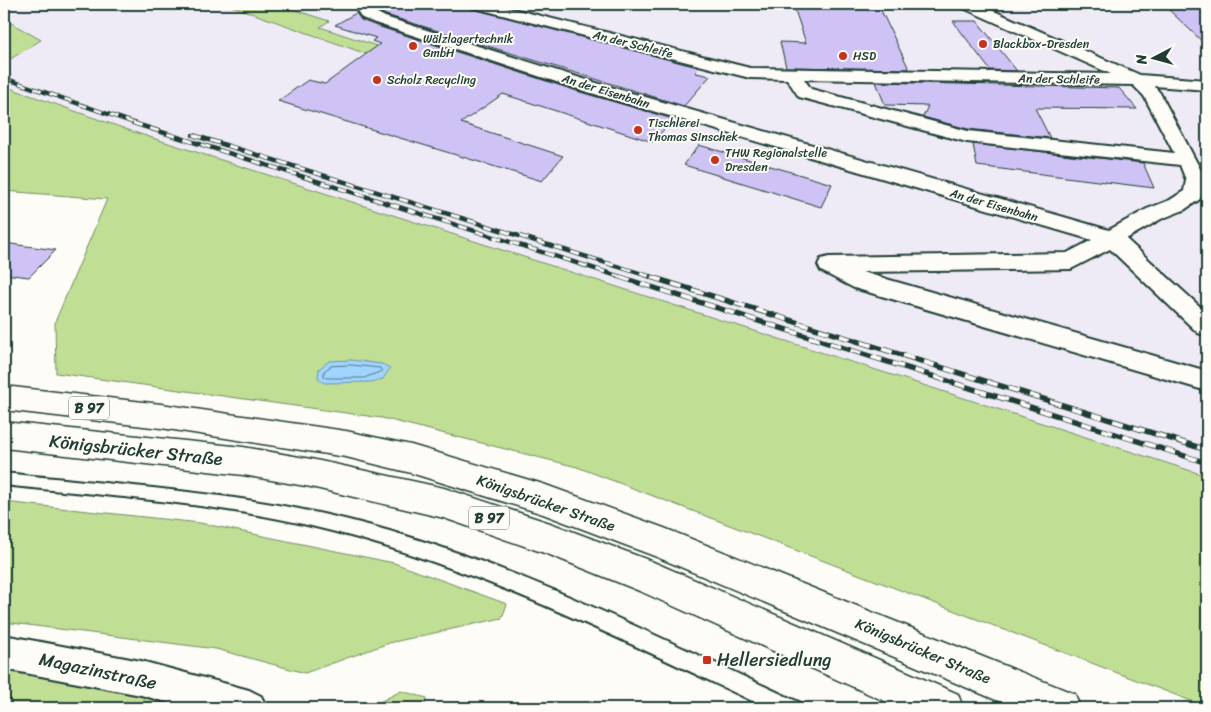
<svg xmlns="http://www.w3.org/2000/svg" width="1211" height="712" font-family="Sriracha,sans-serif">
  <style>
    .built { fill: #efebf6 }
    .green { fill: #c1de95; stroke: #708e64 }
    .water { fill: #a1d5ff; stroke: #6d98ae }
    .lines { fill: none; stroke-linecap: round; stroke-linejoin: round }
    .shore { stroke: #537a85; stroke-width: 1 }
    .building { fill: #cfc3f5; stroke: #1f3d34 }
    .minor-casing { stroke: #1f3d34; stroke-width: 4 }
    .primary-casing { stroke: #1f3d34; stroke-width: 3 }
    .minor { fill: #fdfcf7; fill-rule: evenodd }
    .primary { fill: #fdfcf7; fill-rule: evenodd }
    .tram { stroke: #1f3d34; stroke-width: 2 }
    .rail-far2-casing { stroke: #1f3d34; stroke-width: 4 }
    .rail-far1-casing { stroke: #1f3d34; stroke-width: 4.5 }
    .rail-casing { stroke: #1f3d34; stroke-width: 5.5 }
    .rail-far2 { stroke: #fdfcf7; stroke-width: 2.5; stroke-dasharray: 8; stroke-linecap: butt }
    .rail-far1 { stroke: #fdfcf7; stroke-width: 3; stroke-dasharray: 9; stroke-linecap: butt }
    .rail { stroke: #fdfcf7; stroke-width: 4; stroke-dasharray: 11; stroke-linecap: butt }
    .poi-dot { fill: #c8321e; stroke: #fdfcf7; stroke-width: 2 }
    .labels { text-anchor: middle; stroke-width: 4; stroke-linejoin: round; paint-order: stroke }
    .far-poi-label { font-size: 12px; fill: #1f3d34; stroke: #fdfcf7; text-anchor: start }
    .far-street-label { font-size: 12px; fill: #1f3d34; stroke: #fdfcf7 }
    .shield { fill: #fdfcf7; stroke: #62766e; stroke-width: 1 }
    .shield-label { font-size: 14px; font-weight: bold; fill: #1f3d34 }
    .street-label { font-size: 15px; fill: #1f3d34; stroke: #fdfcf7 }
    .near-street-label { font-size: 18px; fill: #1f3d34; stroke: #fdfcf7 }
    .near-poi-label { font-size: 18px; fill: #1f3d34; stroke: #fdfcf7; text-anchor: start }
  </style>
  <rect width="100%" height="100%" fill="#fdfcf7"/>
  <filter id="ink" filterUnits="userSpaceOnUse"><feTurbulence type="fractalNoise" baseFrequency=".02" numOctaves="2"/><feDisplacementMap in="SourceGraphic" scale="10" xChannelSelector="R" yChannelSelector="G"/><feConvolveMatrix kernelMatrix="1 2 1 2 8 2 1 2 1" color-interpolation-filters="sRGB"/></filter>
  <g filter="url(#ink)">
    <!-- built -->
    <path class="built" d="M4,4H226L431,77L319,27L328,21L276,4H1207V476L137,133L21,93L4,86V63L41,40L4,19Z"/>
    <!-- green -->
    <g class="green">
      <path d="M226,4H276L329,21L320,27L443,68L431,77Z"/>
      <path d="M4,19L41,40L4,63Z"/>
      <path d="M4,86L137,133L1207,476V707L577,467L382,418L56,373L55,322L107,199L4,191Z"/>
      <path d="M4,502L200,523L394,563L507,604L502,618L389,643L305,673L216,649L4,622Z"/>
      <path d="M4,663L67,672L207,708H4Z"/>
      <path d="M401,691L427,698L424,708H368Z"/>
    </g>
    <!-- water -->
    <path class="water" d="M351,360L382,364L390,368L383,379L371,382L324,383L318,378L319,369L329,361Z"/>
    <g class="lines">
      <!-- shore -->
      <path class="shore" d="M351,365L380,368L382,371L364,378H327L324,376V371L331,366Z"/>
    </g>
    <!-- building -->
    <g class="building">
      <path d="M375,4H454L697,67L696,73L710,76L684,106L386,15L373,8Z"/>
      <path d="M793,4H878L909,69L786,67L780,42L806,43Z"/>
      <path d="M1168,9L1207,10V46Z"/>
      <path d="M356,13L361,20L374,25L580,92L673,119L653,142L503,94L461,123L563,156L542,181L278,101L308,80L325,84L380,44L372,41L376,38L335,25Z"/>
      <path d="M953,21H977L1017,71L990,70Z"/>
      <path d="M876,82L1119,88L1137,109L1035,108L1050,138L968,129L923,117L928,106L885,105Z"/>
      <path d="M973,144L1143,163L1154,188L977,166Z"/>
      <path d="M699,145L832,184L821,207L684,165Z"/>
      <path d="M4,243L56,250L29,277L4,274Z"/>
    </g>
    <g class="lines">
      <defs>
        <g id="minor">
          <path d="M359,4H373L370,9L385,17L593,82L1109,230L1147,209L1170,200L1184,191L1186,180L1180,165L967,142L799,97L787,79L750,78L471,7L469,4H493L750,68L1111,74L961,7L959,4H978L1140,75L1207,80V90L1154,86L1160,93L1206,180L1200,199L1184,210L1161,219L1126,239L1207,313V336L1198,333L1110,249L1071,269L862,272L1207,371V391L854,288L821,271L818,265L821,259L829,257L1067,253L1092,240L581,90L375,23L362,18L356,9ZM804,79L1133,85L1144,96L1174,153L968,131L811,89Z"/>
          <path d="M4,635L141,661L249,690L261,696L267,708H187L141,695L4,669Z"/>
        </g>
        <g id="primary">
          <path d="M4,386L161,404L346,431L411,445L543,484L664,528L1075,694L1080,708H1015L657,557L543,514L411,473L346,457L161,428L4,410Z"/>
          <path d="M4,422L243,447L311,459L444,488L550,523L651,561L958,694L963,708H900L642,592L550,555L444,518L311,487L243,475L4,448Z"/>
        </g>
      </defs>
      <!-- minor casing -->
      <use href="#minor" class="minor-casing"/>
      <!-- primary casing -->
      <use href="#primary" class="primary-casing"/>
      <!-- minor -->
      <use href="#minor" class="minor"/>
      <!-- primary -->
      <use href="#primary" class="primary"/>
      <!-- tram -->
      <g class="tram">
        <path d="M4,472C127,485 252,492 372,525C526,567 669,642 814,708"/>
        <path d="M4,486C105,497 207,503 307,526C467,563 616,638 765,708"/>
      </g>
      <defs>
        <path id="rail-far2" d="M4,78L137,124"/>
        <g id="rail-far1">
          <path d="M133,123L624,278"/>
          <path d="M193,135L655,278"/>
        </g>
        <g id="rail">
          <path d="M620,277L1207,463"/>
          <path d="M651,277L1207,450"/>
        </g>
      </defs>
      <!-- rail-far2 casing -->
      <use href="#rail-far2" class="rail-far2-casing"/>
      <!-- rail-far1 casing -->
      <use href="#rail-far1" class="rail-far1-casing"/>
      <!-- rail casing -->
      <use href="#rail" class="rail-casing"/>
      <!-- rail-far2 -->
      <use href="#rail-far2" class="rail-far2"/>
      <!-- rail-far1 -->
      <use href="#rail-far1" class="rail-far1"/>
      <!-- rail -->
      <use href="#rail" class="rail"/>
    </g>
  </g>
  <!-- markers -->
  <g class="poi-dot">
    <circle cx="983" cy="44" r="5"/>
    <circle cx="413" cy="46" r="5"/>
    <circle cx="843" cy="56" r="5"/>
    <circle cx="377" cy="80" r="5"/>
    <circle cx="638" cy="130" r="5"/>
    <circle cx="715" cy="160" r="5"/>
    <rect x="702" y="655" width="10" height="10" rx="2.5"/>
  </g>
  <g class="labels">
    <!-- far-poi labels -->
    <g class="far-poi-label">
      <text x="423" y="43">Wälzlagertechnik<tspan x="423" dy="14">GmbH</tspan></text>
      <text x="993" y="48">Blackbox-Dresden</text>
      <text x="853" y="60">HSD</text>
      <text x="387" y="84">Scholz Recycling</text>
      <text x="648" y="127">Tischlerei<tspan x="648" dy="14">Thomas Sinschek</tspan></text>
      <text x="725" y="157">THW Regionalstelle<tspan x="725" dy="14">Dresden</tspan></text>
    </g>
    <!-- far-street labels -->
    <g class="far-street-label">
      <text transform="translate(633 44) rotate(14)" y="4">An der Schleife</text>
      <text transform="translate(1059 79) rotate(1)" y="4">An der Schleife</text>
      <text transform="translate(606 91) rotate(17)" y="4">An der Eisenbahn</text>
      <text transform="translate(994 205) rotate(16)" y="4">An der Eisenbahn</text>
    </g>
    <!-- shield labels -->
    <g class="shield">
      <rect x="69" y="396.5" width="40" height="23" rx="4"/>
      <rect x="469" y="506.5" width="40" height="23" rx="4"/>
    </g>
    <g class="shield-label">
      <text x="89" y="413">B 97</text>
      <text x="489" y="523">B 97</text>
    </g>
    <!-- street labels -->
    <g class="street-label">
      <text transform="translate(546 503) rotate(19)" y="5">Königsbrücker Straße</text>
      <text transform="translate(923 651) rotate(23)" y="5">Königsbrücker Straße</text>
    </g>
    <!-- near-street labels -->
    <g class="near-street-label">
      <text transform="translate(136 450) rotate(6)" y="6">Königsbrücker Straße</text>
      <text transform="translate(98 671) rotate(12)" y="6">Magazinstraße</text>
    </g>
    <!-- near-poi labels -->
    <g class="near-poi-label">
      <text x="717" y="666">Hellersiedlung</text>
    </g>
  </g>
  <!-- margin -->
  <rect width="1211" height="712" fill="none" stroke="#fdfcf7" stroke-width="20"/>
  <rect x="10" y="10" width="1191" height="692" fill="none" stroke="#1f3d34" stroke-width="2" filter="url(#ink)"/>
  <!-- north arrow -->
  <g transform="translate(1154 58) rotate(264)" stroke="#fdfcf7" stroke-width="4" paint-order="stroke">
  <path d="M0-4L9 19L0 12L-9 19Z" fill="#1f3d34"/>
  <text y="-8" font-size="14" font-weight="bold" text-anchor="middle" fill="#1f3d34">N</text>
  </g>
</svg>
